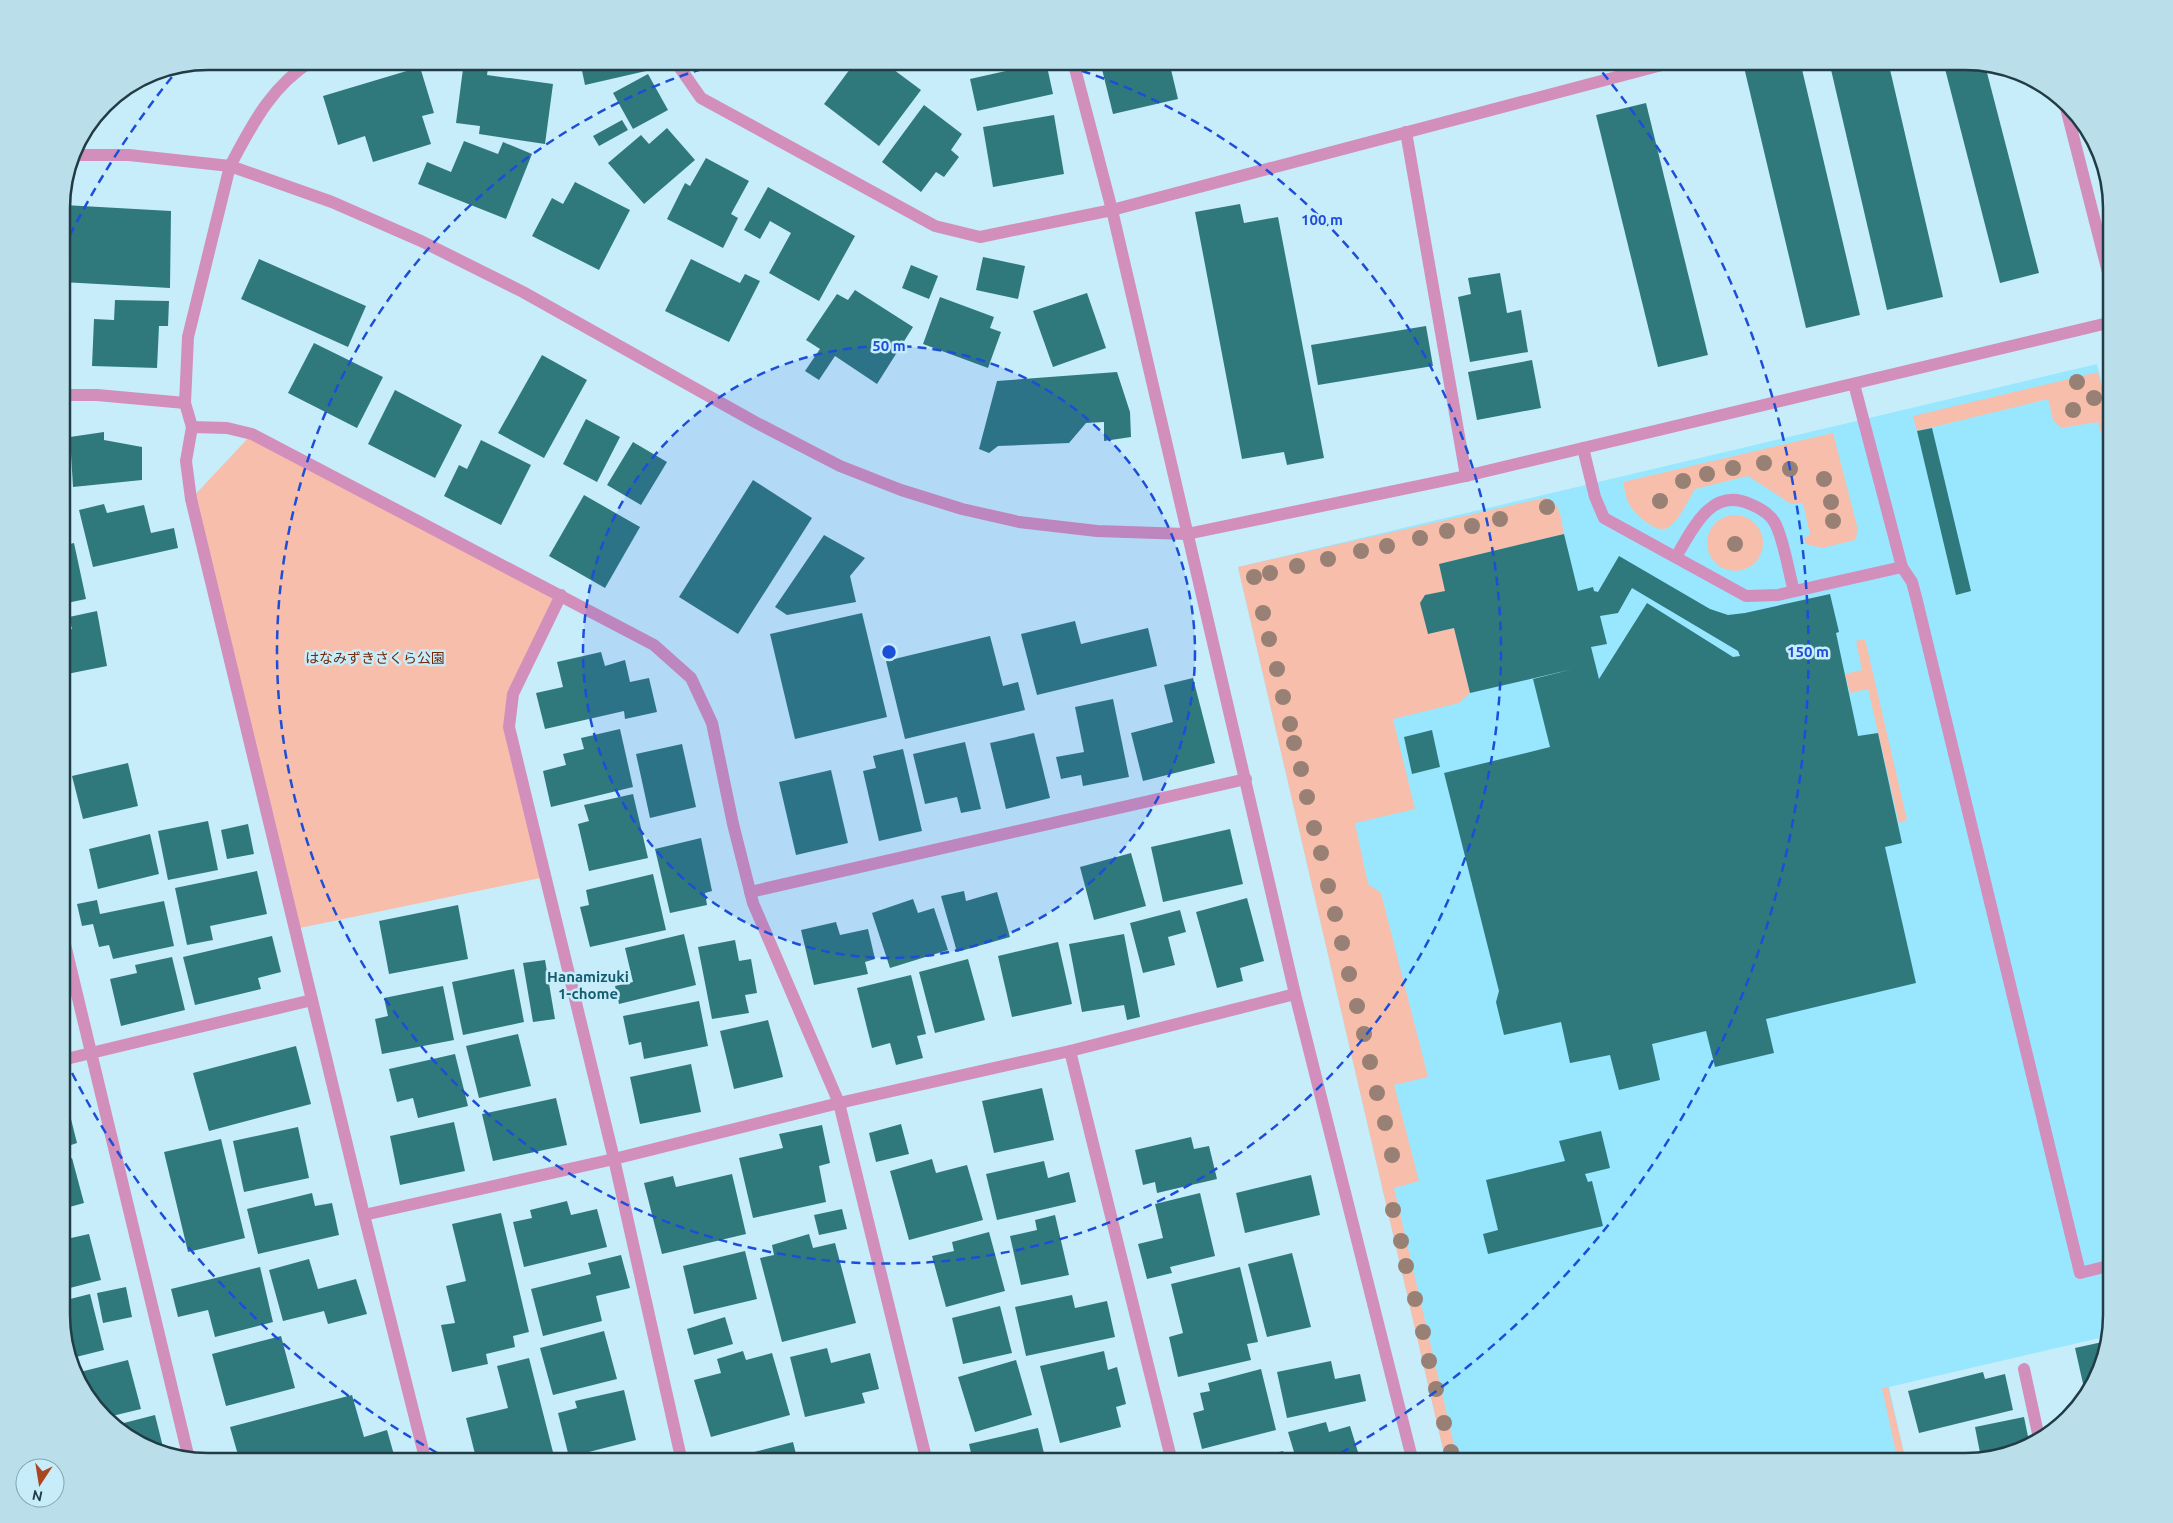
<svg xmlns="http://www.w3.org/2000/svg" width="2173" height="1523" font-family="Ubuntu,'Noto Sans JP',sans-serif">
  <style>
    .built { fill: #99e7ff }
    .green { fill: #f6beab }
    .building { fill: #2f797d; fill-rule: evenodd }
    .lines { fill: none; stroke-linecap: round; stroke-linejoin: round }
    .service { stroke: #d38fbc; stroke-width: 12 }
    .minor { stroke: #d38fbc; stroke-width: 12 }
    .tertiary { stroke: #d38fbc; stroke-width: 12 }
    .tree { fill: #998074 }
    .ring { fill: none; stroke: #1d4ed8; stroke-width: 2.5; stroke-dasharray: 9 6 }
    .labels { text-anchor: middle; stroke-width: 5; stroke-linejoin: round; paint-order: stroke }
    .park-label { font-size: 14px; fill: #742707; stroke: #c7edfa }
    .neighbourhood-label { font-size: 15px; font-weight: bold; fill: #145c6e; stroke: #c7edfa }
    .rim { fill: none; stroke: #213c44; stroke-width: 2.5 }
    .centre { fill: #1d4ed8; stroke: #c7edfa; stroke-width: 2.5 }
    .ring-label { font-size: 15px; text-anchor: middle; font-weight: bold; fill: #1d4ed8; stroke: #c7edfa; stroke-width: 5; stroke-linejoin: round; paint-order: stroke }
  </style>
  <rect width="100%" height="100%" fill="#c7edfa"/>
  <!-- built -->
  <path class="built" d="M2097,364L2112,426V1315L2108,1336L1889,1387L1906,1462H1446L1238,567Z"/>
  <!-- green -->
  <g class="green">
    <path d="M2098,372L2112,426V478L2098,422L2061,428L2053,420L2048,399L1917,431L1913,416Z"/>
    <path d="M1833,433L1858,530L1855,540L1822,548L1806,544L1804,538L1810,535L1803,503L1791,504L1748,476L1695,489C1688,500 1680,519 1669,527C1658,535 1638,517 1631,507C1626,500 1625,491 1623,482Z"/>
    <path d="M252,434L561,595L513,694L509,727L545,877L295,929L191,499Z"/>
    <path d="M1544,498C1561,500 1561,521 1564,534L1439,564L1470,693L1459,703L1393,719L1415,809L1355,823L1368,884L1381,893L1428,1077L1394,1085L1419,1181L1394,1188L1458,1462H1446L1238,567Z"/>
    <circle cx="1735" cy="543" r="28"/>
    <path d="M1865,639L1907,820L1899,823L1868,689L1850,693L1845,674L1862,670L1856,641Z"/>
    <path d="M1888,1387L1906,1462H1898L1882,1388Z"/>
  </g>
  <!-- building -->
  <g class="building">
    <path d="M464,61H489L487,75L553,84L545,144L479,134L480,126L456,123Z"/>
    <path d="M580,61H644L646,71L585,85Z"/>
    <path d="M856,61H882L921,90L879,146L824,104Z"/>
    <path d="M1100,61H1169L1178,99L1113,114Z"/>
    <path d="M1749,61H1800L1860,315L1806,328L1743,63Z"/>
    <path d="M1829,61H1888L1943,297L1887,310Z"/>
    <path d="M1943,61L1985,65L2039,273L2000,283Z"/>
    <path d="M1046,62L1053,94L977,111L970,79Z"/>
    <path d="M420,67L434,113L422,116L431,144L373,162L365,136L338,145L323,96Z"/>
    <path d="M648,74L668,110L633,129L613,93Z"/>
    <path d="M1646,103L1708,355L1658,367L1596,115Z"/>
    <path d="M924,105L962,134L951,150L959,157L944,177L936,172L921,192L882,162Z"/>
    <path d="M1054,115L1064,174L993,187L983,127Z"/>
    <path d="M622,120L628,130L599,146L593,136Z"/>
    <path d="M667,128L695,160L644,204L608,163L641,135L649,144Z"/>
    <path d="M464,141L498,154L503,142L532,154L506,219L418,184L427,162L451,172Z"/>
    <path d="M706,158L749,181L731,214L738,218L723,248L667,219L685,183L690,186Z"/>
    <path d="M575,182L630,210L599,270L532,236L552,198L563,204Z"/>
    <path d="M768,187L855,236L819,301L769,273L791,233L770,221L760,239L744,230Z"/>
    <path d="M1240,204L1244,223L1278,217L1324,458L1287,465L1284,452L1242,459L1195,212Z"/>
    <path d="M64,205L171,211L170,288L62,282Z"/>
    <path d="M983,257L1025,266L1018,299L976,290Z"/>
    <path d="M259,259L366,306L348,347L241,299Z"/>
    <path d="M691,259L740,283L745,274L760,281L729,342L665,311Z"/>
    <path d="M911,265L938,276L929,299L902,288Z"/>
    <path d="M1500,273L1507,313L1521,310L1528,352L1470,362L1458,297L1471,294L1468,278Z"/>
    <path d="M855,290L913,327L877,384L835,356L819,380L805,371L820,349L806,340L837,294L848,300Z"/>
    <path d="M1087,293L1106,348L1053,367L1033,311Z"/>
    <path d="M940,297L994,317L990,328L1001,332L988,368L923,344Z"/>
    <path d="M115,300L169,301L168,326H159L157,368L92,366L94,319L114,320Z"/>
    <path d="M1426,326L1433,366L1318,385L1311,345Z"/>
    <path d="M314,343L383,377L357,428L288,393Z"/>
    <path d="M542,355L587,380L544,458L498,433Z"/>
    <path d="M1532,360L1541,408L1477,420L1468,372Z"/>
    <path d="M1117,372L1130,412L1131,437L1104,441V422L1086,423L1069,443L998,446L989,453L979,449L997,381Z"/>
    <path d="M395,390L462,425L435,478L368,444Z"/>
    <path d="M586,419L620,437L597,482L563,464Z"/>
    <path d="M1932,428L1971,591L1956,595L1917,431Z"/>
    <path d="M104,432V440L142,447V480L73,487L70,437Z"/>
    <path d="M481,440L531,465L501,525L444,496L459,465L467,469Z"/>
    <path d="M633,442L667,462L641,505L607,485Z"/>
    <path d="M753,480L812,518L738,634L679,597Z"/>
    <path d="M584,495L640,527L605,588L549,556Z"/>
    <path d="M62,501L68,519L62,521Z"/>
    <path d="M104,504L107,513L144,505L151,533L174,528L178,548L93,567L79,510Z"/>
    <path d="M1564,534L1578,591L1593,587L1594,591L1598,592L1619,556L1710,609L1728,615L1745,613L1830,594L1839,632L1836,633L1858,736L1878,733L1902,843L1885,847L1916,983L1766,1019L1774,1053L1715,1067L1706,1031L1652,1044L1660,1080L1619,1090L1610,1055L1570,1063L1561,1022L1504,1035L1496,1002L1499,991L1444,773L1550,747L1533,679L1573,669L1470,693L1454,628L1428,634L1420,603L1425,595L1445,591L1439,564ZM1632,588L1738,651L1740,656L1733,657L1647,603L1599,679L1591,647L1607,644L1600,616L1618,613Z"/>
    <path d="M824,535L865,558L850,576L856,602L787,615L775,607Z"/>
    <path d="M74,543L86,599L62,604V546Z"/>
    <path d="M97,611L107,666L62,675V631L72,629L69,617Z"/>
    <path d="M862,613L887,717L795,739L770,634Z"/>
    <path d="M1075,621L1081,644L1148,628L1157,666L1037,695L1021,634Z"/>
    <path d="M990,636L1003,686L1018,682L1025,710L905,739L886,661Z"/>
    <path d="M601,652L605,666L625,660L630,682L649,678L657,712L625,719L624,711L545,729L536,693L563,687L557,662Z"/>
    <path d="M1193,678L1215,763L1143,781L1131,733L1173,722L1164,685Z"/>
    <path d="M1113,699L1129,777L1083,786L1081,775L1061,779L1056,757L1084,752L1075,707Z"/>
    <path d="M620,729L633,787L551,807L543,771L566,765L563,754L584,749L581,738Z"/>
    <path d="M1432,730L1440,767L1412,774L1404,737Z"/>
    <path d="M1034,733L1050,798L1006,809L990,743Z"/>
    <path d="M965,742L981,809L961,813L957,797L925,804L913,754Z"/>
    <path d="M682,744L696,807L650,818L636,754Z"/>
    <path d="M903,749L922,831L879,841L863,771L876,768L873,756Z"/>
    <path d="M128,763L138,806L83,819L72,776Z"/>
    <path d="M831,770L848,843L796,855L779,782Z"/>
    <path d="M633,794L648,858L589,871L578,824L589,821L584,805Z"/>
    <path d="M208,821L218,870L168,880L158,831Z"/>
    <path d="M248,824L254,854L227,859L221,830Z"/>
    <path d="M1230,829L1243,884L1163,902L1151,847Z"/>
    <path d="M150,834L159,874L98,889L89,849Z"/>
    <path d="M701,838L712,891L705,893L707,905L670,913L655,849Z"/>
    <path d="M1131,853L1146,906L1094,920L1080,867Z"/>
    <path d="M257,871L267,914L210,926L213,940L187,945L175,888Z"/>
    <path d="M653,874L666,930L590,947L580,907L589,905L586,890Z"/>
    <path d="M964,891L966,901L997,892L1010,937L957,952L941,896Z"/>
    <path d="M1247,898L1264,961L1240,968L1243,981L1217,988L1196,912Z"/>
    <path d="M913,899L918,913L934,908L948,950L890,968L872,913Z"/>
    <path d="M97,900L100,914L164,901L174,946L113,959L109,945L99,947L93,924L82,926L77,904Z"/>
    <path d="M458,905L468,959L389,974L379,921Z"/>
    <path d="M1180,910L1186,932L1168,937L1175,965L1143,973L1130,923Z"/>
    <path d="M836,922L840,935L868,929L875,959L865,962L868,974L814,985L801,930Z"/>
    <path d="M684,934L696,985L619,1004L615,986L633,982L625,948Z"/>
    <path d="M1124,934L1140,1017L1127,1020L1124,1005L1082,1012L1069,944Z"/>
    <path d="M272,936L281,972L258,978L261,989L195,1005L183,957Z"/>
    <path d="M735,940L739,961L751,959L757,993L745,995L749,1013L712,1019L698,947Z"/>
    <path d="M1058,942L1072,1004L1012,1017L998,956Z"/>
    <path d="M172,957L185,1010L121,1026L110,979L137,973L135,965Z"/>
    <path d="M968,959L985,1020L935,1033L919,972Z"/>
    <path d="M545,960L555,1019L533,1022L523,963Z"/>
    <path d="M514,969L524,1022L463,1035L452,982Z"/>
    <path d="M911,975L926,1034L917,1036L923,1058L896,1065L890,1043L872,1048L857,988Z"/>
    <path d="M443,986L454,1040L382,1054L375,1019L388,1016L384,998Z"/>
    <path d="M699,1001L708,1046L644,1059L641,1042L629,1045L623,1016Z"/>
    <path d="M768,1020L783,1077L734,1089L720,1031Z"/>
    <path d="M518,1034L531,1086L479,1098L466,1046Z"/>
    <path d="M296,1046L311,1104L209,1131L193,1073Z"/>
    <path d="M455,1054L468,1106L418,1118L413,1098L397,1102L389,1069Z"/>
    <path d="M691,1064L701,1112L640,1124L630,1077Z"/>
    <path d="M1042,1088L1054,1140L994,1153L982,1101Z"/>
    <path d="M556,1098L567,1145L493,1161L482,1114Z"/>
    <path d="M68,1107L77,1143L62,1148V1108Z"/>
    <path d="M454,1122L465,1171L400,1185L390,1136Z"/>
    <path d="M901,1124L909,1154L876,1162L869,1133Z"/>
    <path d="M822,1125L830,1163L819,1166L826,1202L753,1218L739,1158L783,1148L779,1134Z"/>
    <path d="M298,1127L309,1178L244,1192L233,1141Z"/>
    <path d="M1601,1131L1610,1168L1585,1174L1588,1182L1592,1181L1603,1226L1488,1254L1483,1234L1498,1230L1486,1180L1565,1161L1559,1141Z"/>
    <path d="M1191,1137L1194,1149L1209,1146L1217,1179L1157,1193L1155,1182L1143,1185L1135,1150Z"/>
    <path d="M221,1139L245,1238L188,1252L164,1152Z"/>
    <path d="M72,1158L84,1203L62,1209V1161Z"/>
    <path d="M932,1159L936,1173L967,1165L983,1220L909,1240L890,1171Z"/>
    <path d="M1044,1161L1048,1178L1069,1172L1076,1202L997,1220L986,1174Z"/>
    <path d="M732,1174L746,1234L662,1254L644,1183L673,1176L676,1187Z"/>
    <path d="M1311,1175L1320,1215L1245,1233L1236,1193Z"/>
    <path d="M312,1193L315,1206L332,1203L339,1235L258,1254L247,1209Z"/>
    <path d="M1200,1193L1215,1256L1170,1267L1172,1273L1147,1279L1138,1244L1163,1238L1155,1204Z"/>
    <path d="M567,1201L571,1215L597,1209L607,1247L524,1267L513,1222L532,1218L530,1210Z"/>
    <path d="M842,1209L847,1229L819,1235L814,1215Z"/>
    <path d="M501,1213L529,1332L513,1336L515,1347L486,1354L488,1364L452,1372L441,1325L455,1323L446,1286L466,1281L452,1224Z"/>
    <path d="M1055,1215L1069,1275L1021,1285L1010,1236L1037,1230L1035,1220Z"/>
    <path d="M989,1232L1005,1291L946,1307L932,1256L954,1251L952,1242Z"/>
    <path d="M89,1234L101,1280L62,1290V1240Z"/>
    <path d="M809,1234L813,1248L835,1243L856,1323L782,1342L760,1258L774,1255L772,1245Z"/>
    <path d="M745,1251L757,1299L694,1314L683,1266Z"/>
    <path d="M1292,1253L1311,1327L1267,1337L1248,1264Z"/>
    <path d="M621,1255L630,1288L596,1296L602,1321L543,1336L531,1289L591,1274L588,1263Z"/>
    <path d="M309,1259L318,1289L356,1279L367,1314L328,1324L324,1311L283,1321L269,1270Z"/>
    <path d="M260,1267L273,1322L215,1337L208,1310L178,1317L171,1289Z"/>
    <path d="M1240,1267L1258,1342L1247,1344L1251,1360L1178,1377L1169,1337L1183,1333L1171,1284Z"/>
    <path d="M126,1287L132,1317L103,1323L97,1293Z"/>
    <path d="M90,1294L104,1350L72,1358L62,1324V1301Z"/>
    <path d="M1072,1295L1075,1308L1107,1301L1115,1337L1026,1356L1015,1307Z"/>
    <path d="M1000,1306L1012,1353L963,1364L952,1318Z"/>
    <path d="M725,1317L733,1344L694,1355L687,1329Z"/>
    <path d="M604,1331L617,1379L553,1395L540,1348Z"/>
    <path d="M281,1336L295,1388L226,1406L212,1354Z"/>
    <path d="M2107,1341L2104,1362L2086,1397L2075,1348Z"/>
    <path d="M827,1348L831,1363L870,1353L879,1389L862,1393L865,1403L805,1417L790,1357Z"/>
    <path d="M743,1351L746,1360L772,1353L790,1415L711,1437L694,1380L721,1373L717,1359Z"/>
    <path d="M1104,1351L1108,1370L1117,1367L1126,1404L1116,1407L1121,1427L1060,1443L1040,1366Z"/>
    <path d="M529,1358L555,1460L477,1462L466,1418L508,1408L497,1366Z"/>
    <path d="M128,1360L141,1409L108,1417L81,1388L76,1373Z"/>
    <path d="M1016,1360L1032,1415L975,1432L958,1377Z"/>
    <path d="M1331,1361L1335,1379L1360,1374L1366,1401L1287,1418L1277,1372Z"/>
    <path d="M1261,1369L1276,1430L1202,1449L1193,1413L1204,1410L1200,1393L1210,1391L1208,1383Z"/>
    <path d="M1983,1372L1985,1379L2005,1374L2013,1410L1919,1433L1908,1391Z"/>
    <path d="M624,1390L636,1440L569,1457L558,1413L577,1408L575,1401Z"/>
    <path d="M352,1395L364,1437L387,1430L396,1462H240L230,1427Z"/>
    <path d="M155,1415L165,1455L126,1437L116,1425Z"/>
    <path d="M2024,1417L2030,1446L1981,1458L1975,1427Z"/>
    <path d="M1326,1422L1329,1432L1350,1426L1361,1462H1297L1288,1432Z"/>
    <path d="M1038,1428L1046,1462H973L969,1444Z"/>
    <path d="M793,1442L798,1462H719V1461Z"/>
    <path d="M1283,1451L1285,1462H1238V1461Z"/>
  </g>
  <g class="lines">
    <!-- service -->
    <g class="service">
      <path d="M1583,448L1595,497L1604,518L1746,596L1778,595L1902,567L1854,384"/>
      <path d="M1676,557C1692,530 1711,486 1750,504C1760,508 1771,514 1776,525C1785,545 1788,570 1794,591"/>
      <path d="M1902,567L1912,582L1917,601L2080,1273L2112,1265"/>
    </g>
    <!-- minor -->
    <g class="minor">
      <path d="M678,61L680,68L701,98L935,226L980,237L1112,210L1677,61"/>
      <path d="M1073,61L1112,210L1295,994L1413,1462"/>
      <path d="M2066,108L2112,288"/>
      <path d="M1406,132L1466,476"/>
      <path d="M230,166L188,337L185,403L192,427L186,461L191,499L364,1215L426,1462"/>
      <path d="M62,395H97L185,403"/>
      <path d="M192,427L227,428L252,434L654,645L691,678L712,723L733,824L753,903L839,1103L927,1462"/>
      <path d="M561,595L513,694L509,727L614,1159L682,1462"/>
      <path d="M750,892L1246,779"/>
      <path d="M62,932L189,1459"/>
      <path d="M1070,1051L1172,1462"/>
      <path d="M62,1060L312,1000"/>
      <path d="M364,1215L614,1159L839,1103L1070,1051L1295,994"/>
      <path d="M2024,1369L2039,1438"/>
    </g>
    <!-- tertiary -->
    <g class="tertiary">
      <path d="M72,155H129L230,166L332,202L421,241L523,292L755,422L840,466L901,490L962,509L1019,522L1097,531L1187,534L1466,476L2112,322"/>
      <path d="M230,166C252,125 271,86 312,61"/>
    </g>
  </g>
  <!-- trees -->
  <g class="tree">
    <circle cx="2077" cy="382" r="8"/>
    <circle cx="2094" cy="398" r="8"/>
    <circle cx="2073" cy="410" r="8"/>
    <circle cx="1764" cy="463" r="8"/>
    <circle cx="1733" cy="468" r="8"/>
    <circle cx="1790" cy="469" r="8"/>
    <circle cx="1707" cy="474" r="8"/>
    <circle cx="1824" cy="479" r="8"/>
    <circle cx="1683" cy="481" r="8"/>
    <circle cx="1660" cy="501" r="8"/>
    <circle cx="1831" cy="502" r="8"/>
    <circle cx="1547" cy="507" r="8"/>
    <circle cx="1500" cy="519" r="8"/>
    <circle cx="1833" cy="521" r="8"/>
    <circle cx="1472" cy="526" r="8"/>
    <circle cx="1447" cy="531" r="8"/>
    <circle cx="1420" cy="538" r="8"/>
    <circle cx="1735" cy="544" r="8"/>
    <circle cx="1387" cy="546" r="8"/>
    <circle cx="1361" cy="551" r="8"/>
    <circle cx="1328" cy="559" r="8"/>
    <circle cx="1297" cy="566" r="8"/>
    <circle cx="1270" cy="573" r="8"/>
    <circle cx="1254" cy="577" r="8"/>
    <circle cx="1263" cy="613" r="8"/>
    <circle cx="1269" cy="639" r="8"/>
    <circle cx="1277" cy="669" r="8"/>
    <circle cx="1283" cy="697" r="8"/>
    <circle cx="1290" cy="724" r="8"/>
    <circle cx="1294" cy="743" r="8"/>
    <circle cx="1301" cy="769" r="8"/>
    <circle cx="1307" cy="797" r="8"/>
    <circle cx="1314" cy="828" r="8"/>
    <circle cx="1321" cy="853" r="8"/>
    <circle cx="1328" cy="886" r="8"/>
    <circle cx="1335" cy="914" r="8"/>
    <circle cx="1342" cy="943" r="8"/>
    <circle cx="1349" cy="974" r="8"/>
    <circle cx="1357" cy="1006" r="8"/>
    <circle cx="1364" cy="1034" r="8"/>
    <circle cx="1370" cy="1062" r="8"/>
    <circle cx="1377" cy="1093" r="8"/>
    <circle cx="1385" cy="1123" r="8"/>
    <circle cx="1392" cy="1155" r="8"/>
    <circle cx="1393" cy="1210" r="8"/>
    <circle cx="1401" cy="1241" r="8"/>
    <circle cx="1406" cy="1266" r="8"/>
    <circle cx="1415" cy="1299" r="8"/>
    <circle cx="1423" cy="1332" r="8"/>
    <circle cx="1429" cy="1361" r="8"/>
    <circle cx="1436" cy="1389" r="8"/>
    <circle cx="1444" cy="1423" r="8"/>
    <circle cx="1451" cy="1452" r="8"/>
  </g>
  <!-- distance rings -->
  <circle cx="889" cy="652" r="306" fill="#1d4ed8" fill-opacity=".12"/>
  <g class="ring">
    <circle cx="889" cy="652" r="306"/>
    <path d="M1053 62A612 612 0 1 1 725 62"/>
    <path d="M450 1460A919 919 0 0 1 63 1055M63 249A919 919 0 0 1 180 67M1593 61A919 919 0 0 1 1328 1460"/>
  </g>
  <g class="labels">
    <!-- park labels -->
    <g class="park-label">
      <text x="375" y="663">はなみずきさくら公園</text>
    </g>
    <!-- neighbourhood labels -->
    <g class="neighbourhood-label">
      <text x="588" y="982">Hanamizuki<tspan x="588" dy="17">1-chome</tspan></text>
    </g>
  </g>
  <!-- crop -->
  <path d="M0 0H2173V1523H0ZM208 70H1965A138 138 0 0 1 2103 208V1315A138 138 0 0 1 1965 1453H208A138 138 0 0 1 70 1315V208A138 138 0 0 1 208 70Z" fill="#badfeb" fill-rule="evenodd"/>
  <path class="rim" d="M208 70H1965A138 138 0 0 1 2103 208V1315A138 138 0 0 1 1965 1453H208A138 138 0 0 1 70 1315V208A138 138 0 0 1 208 70Z"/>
  <circle cx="889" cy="652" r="8" class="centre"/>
  <g class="ring-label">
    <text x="1322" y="225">100 m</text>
    <text x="889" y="351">50 m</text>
    <text x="1808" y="657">150 m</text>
  </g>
  <!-- north arrow -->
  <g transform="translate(40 1483) rotate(192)"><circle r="24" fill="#c7edfa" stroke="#85a6b1"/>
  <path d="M0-4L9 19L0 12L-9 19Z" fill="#ac461f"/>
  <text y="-8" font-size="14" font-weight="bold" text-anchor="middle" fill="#213c44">N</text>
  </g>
</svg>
